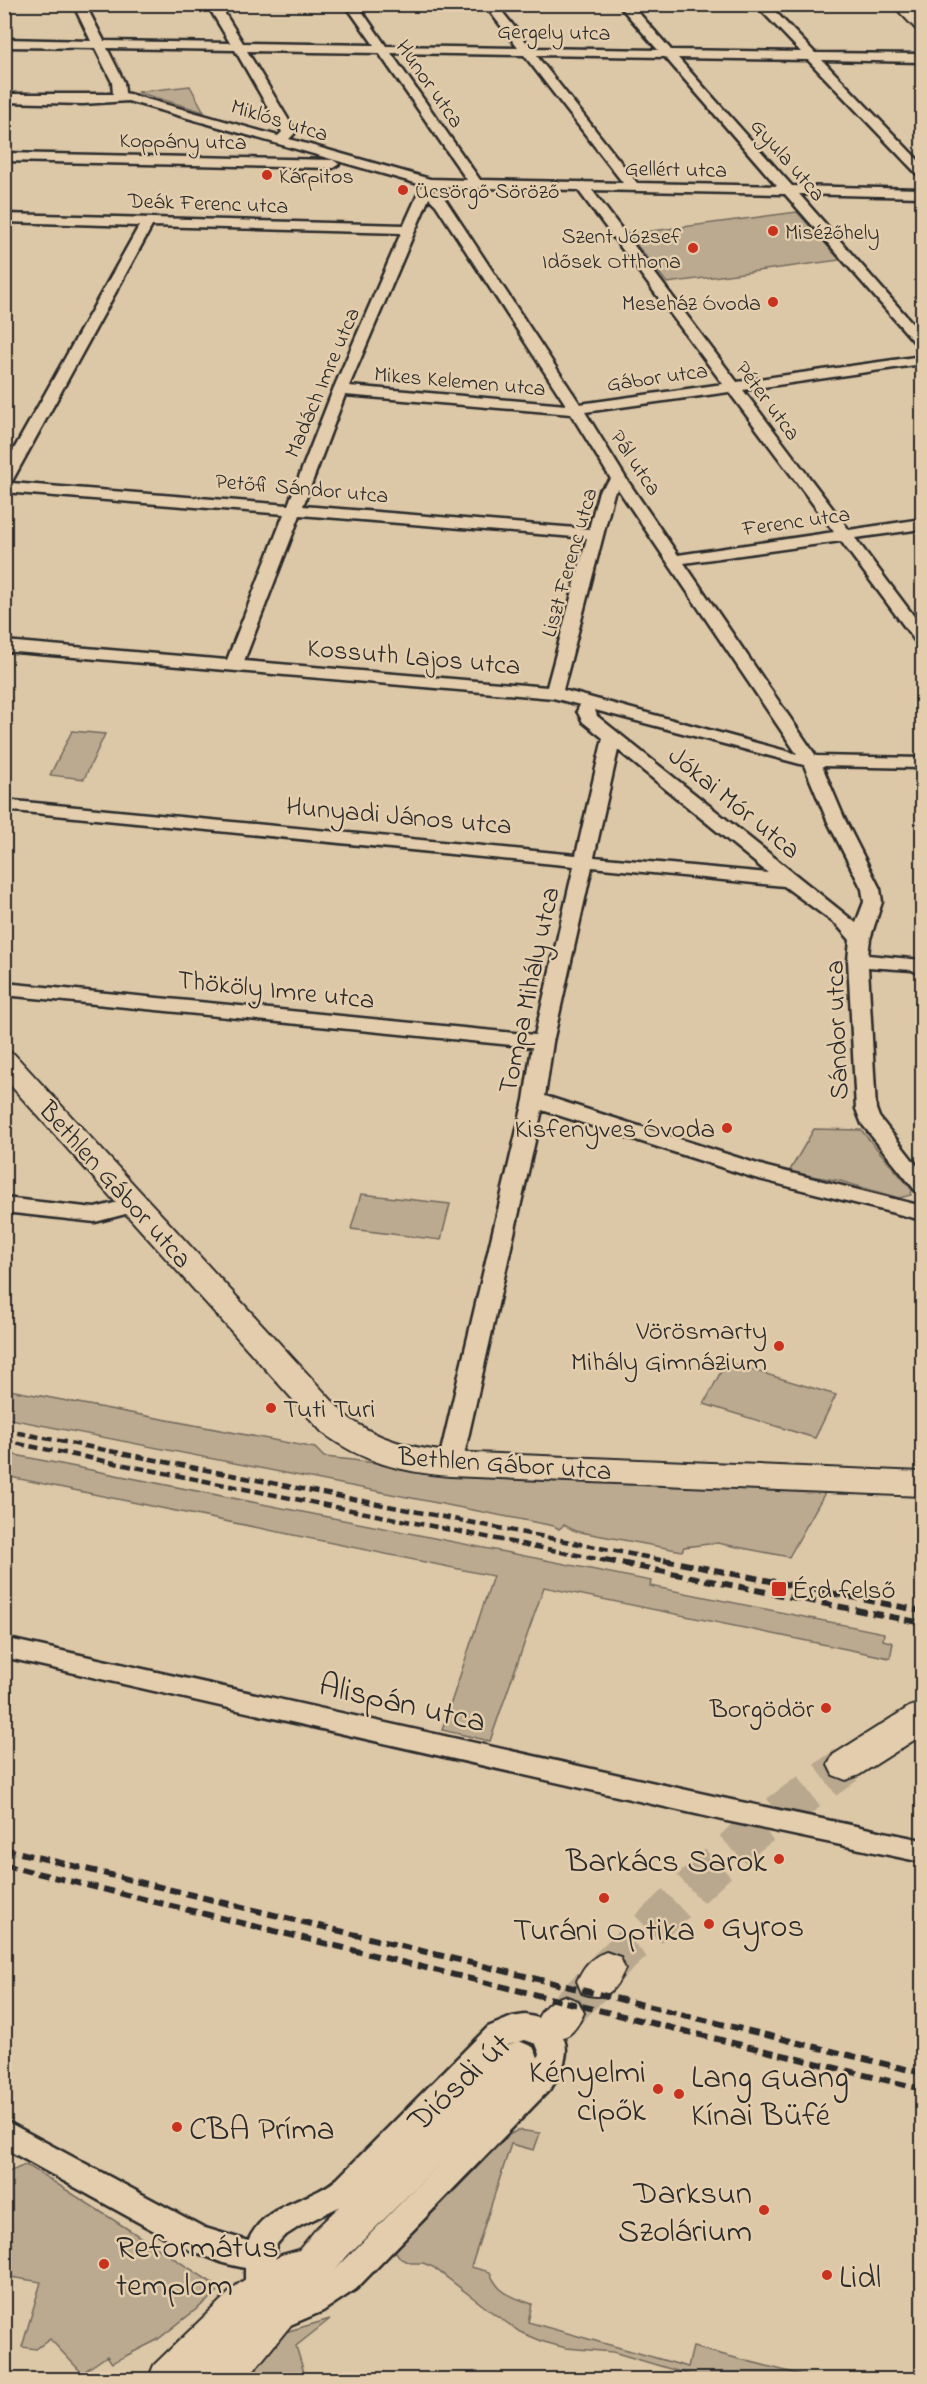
<svg xmlns="http://www.w3.org/2000/svg" width="927" height="2384" font-family="'Indie Flower',sans-serif">
  <style>
    .green { fill: #bbaa90; stroke: #736a5e; stroke-width: 1.5 }
    .lines { fill: none; stroke-linecap: round; stroke-linejoin: round }
    .secondary-tunnel { stroke: #b9a88e; stroke-width: 38; stroke-dasharray: 38 20; stroke-linecap: butt }
    .street-casing { stroke: #2b2b2b; stroke-width: 5 }
    .secondary-casing { stroke: #2b2b2b; stroke-width: 4 }
    .street { fill: #e3cdac; fill-rule: evenodd }
    .secondary { fill: #e3cdac; fill-rule: evenodd }
    .rail-far1 { stroke: #2b2b2b; stroke-width: 4.5; stroke-dasharray: 9 4.5; stroke-linecap: butt }
    .rail { stroke: #2b2b2b; stroke-width: 6; stroke-dasharray: 11 6; stroke-linecap: butt }
    .poi-dot { fill: #c8321e; stroke: #e3cdac; stroke-width: 2 }
    .labels { text-anchor: middle; stroke-width: 5; stroke-linejoin: round; paint-order: stroke }
    .far-street-label { font-size: 22px; fill: #2b2b2b; stroke: #e3cdac }
    .far-poi-label { font-size: 22px; fill: #2b2b2b; stroke: #e3cdac; text-anchor: start }
    .street-label { font-size: 27px; fill: #2b2b2b; stroke: #e3cdac }
    .poi-label { font-size: 27px; fill: #2b2b2b; stroke: #e3cdac; text-anchor: end }
    .near-street-label { font-size: 33px; fill: #2b2b2b; stroke: #e3cdac }
    .near-poi-label { font-size: 33px; fill: #2b2b2b; stroke: #e3cdac; text-anchor: start }
  </style>
  <rect width="100%" height="100%" fill="#dcc7a7"/>
  <filter id="ink" filterUnits="userSpaceOnUse"><feTurbulence type="fractalNoise" baseFrequency=".0167" numOctaves="2"/><feDisplacementMap in="SourceGraphic" scale="12" xChannelSelector="R" yChannelSelector="G"/><feConvolveMatrix kernelMatrix="1 2 1 2 8 2 1 2 1" color-interpolation-filters="sRGB"/></filter>
  <g filter="url(#ink)">
    <!-- green -->
    <g class="green">
      <path d="M190,86L204,112L137,92Z"/>
      <path d="M797,212L840,260L667,283L628,234Z"/>
      <path d="M72,731L105,734L84,779L50,775Z"/>
      <path d="M814,1129L861,1130L912,1190L911,1195L899,1198L840,1181L789,1172Z"/>
      <path d="M361,1194L450,1204L441,1240L351,1229Z"/>
      <path d="M726,1362L836,1395L815,1438L704,1404Z"/>
      <path d="M4,1389L315,1448L324,1457C363,1460 402,1468 441,1472L827,1489L789,1557L717,1543L684,1547L682,1551L575,1531L564,1525L559,1529L554,1526L5,1418Z"/>
      <path d="M5,1453L651,1581L650,1586L884,1633L883,1640L893,1643L890,1658L544,1587L490,1741L442,1730L493,1576L5,1476Z"/>
      <path d="M518,2130L540,2133L534,2150L511,2144L471,2267L490,2272C497,2293 512,2297 532,2304L528,2322L688,2367L693,2347L817,2379L697,2377L613,2352L566,2348L544,2342L520,2332L493,2313L433,2267L423,2263H411L401,2259L395,2251L509,2135Z"/>
      <path d="M25,2165L32,2168L222,2289L157,2340L112,2363L107,2356L82,2373L50,2339L36,2349L22,2347L41,2282L5,2276L4,2174Z"/>
      <path d="M330,2319L296,2346L306,2379C288,2379 267,2384 255,2367L282,2333Z"/>
    </g>
    <g class="lines">
      <!-- secondary-tunnel -->
      <g class="secondary-tunnel">
        <path d="M606,1969L746,1837L846,1765"/>
        <path d="M564,2013L596,1981"/>
      </g>
      <defs>
        <g id="street">
          <path d="M73,4H85L104,41L230,43L207,4H219L243,43L374,45L345,4H357L386,46L518,48L484,4H496L531,48L658,50L618,4H631L671,50L801,52L755,4H768L815,53L922,54V62L822,60L922,164V175L917,174L808,60L678,58L792,186L922,189V197L799,194L922,334V346L917,345L785,194L592,190L737,382L922,356V364L743,390L849,530L922,519V529L855,538L922,627V643L916,642L841,541L684,563L816,756L922,758V768L822,766L845,820L880,889L882,902L870,939L868,955L922,960V975L912,970L868,967L876,1109L879,1117L922,1172V1192L915,1190L862,1124L856,1109L848,960L850,940L837,925L784,886L592,867L553,1042L545,1096L767,1167L922,1206V1220L755,1178L542,1110L462,1464L458,1470L450,1473L442,1470L438,1464L524,1100L532,1047L4,995V983L535,1035L574,866L4,810V800L576,855L603,738L583,722L577,711L580,705L553,698L4,651V641L227,660L284,514L4,492V467L139,226L4,222V214L404,225L422,185L128,101L83,104L4,102V94H113L112,82L95,48L4,47V39L91,41ZM107,48L235,50L282,132L278,136L125,93L124,82ZM247,51L379,53L467,180L430,179L289,139L295,133L294,129ZM391,53L524,55L623,183L480,180ZM536,55L665,57L777,186L637,183ZM434,187L578,190L723,384L580,404L447,202L440,192L432,191ZM429,198L436,205L566,405L349,386ZM152,226L401,233L333,390L288,505L11,483ZM729,392L834,532L678,555L627,480L585,412ZM345,395L571,414L611,479L599,491L589,529L303,506ZM618,489L797,754L563,690L614,493ZM300,515L587,538L547,687L244,661ZM595,710L804,765L827,820L862,889L864,902L856,923L597,716ZM618,750L768,873L594,857Z"/>
          <path d="M4,153L333,160L339,164L333,168L4,161Z"/>
          <path d="M4,1198L95,1208L134,1198L141,1200L145,1205L141,1210L95,1222L4,1212Z"/>
          <path d="M4,1638L727,1799L922,1840V1862L727,1821L4,1657Z"/>
          <path d="M525,2015C571,2023 576,2052 551,2088L356,2289L323,2311L283,2328L272,2324L268,2314L272,2304L303,2291L336,2269L531,2070L540,2054L536,2044L525,2040L508,2045L355,2199L300,2226L283,2237L276,2245L275,2280L265,2304L255,2308L245,2304L240,2294L245,2280V2268L223,2263L185,2248L4,2148V2120L205,2228L248,2241C266,2201 307,2204 337,2179L488,2027L512,2017Z"/>
        </g>
        <g id="secondary">
          <path d="M892,4H910L922,16V30L916,29Z"/>
          <path d="M4,1051L14,1054L346,1416C379,1440 409,1448 450,1452L922,1472V1496L450,1476C402,1472 361,1462 322,1432L4,1078Z"/>
          <path d="M922,1703V1735L859,1775L846,1780L833,1775L828,1765L833,1755L909,1707Z"/>
          <path d="M606,1952L620,1957L625,1969C615,1990 607,2002 582,1993L577,1981C584,1966 590,1958 606,1952Z"/>
          <path d="M564,1996L578,2001L584,2013C574,2034 566,2043 542,2034L536,2022C543,2007 549,2001 564,1996Z"/>
          <path d="M519,2041L533,2047L539,2059L533,2071L347,2256L246,2380H148L154,2365L237,2285L281,2255L299,2250L317,2228L505,2047Z"/>
        </g>
      </defs>
      <!-- street casing -->
      <use href="#street" class="street-casing"/>
      <!-- secondary casing -->
      <use href="#secondary" class="secondary-casing"/>
      <!-- street -->
      <use href="#street" class="street"/>
      <!-- secondary -->
      <use href="#secondary" class="secondary"/>
      <!-- rail-far1 -->
      <g class="rail-far1">
        <path d="M4,1430L671,1562"/>
        <path d="M4,1441L612,1562"/>
      </g>
      <!-- rail -->
      <g class="rail">
        <path d="M605,1560L922,1623"/>
        <path d="M664,1560L922,1611"/>
        <path d="M4,1849L922,2073"/>
        <path d="M4,1865L922,2089"/>
      </g>
    </g>
  </g>
  <!-- markers -->
  <g class="poi-dot">
    <circle cx="267" cy="175" r="6"/>
    <circle cx="403" cy="190" r="6"/>
    <circle cx="773" cy="231" r="6"/>
    <circle cx="693" cy="248" r="6"/>
    <circle cx="773" cy="302" r="6"/>
    <circle cx="727" cy="1128" r="6"/>
    <circle cx="779" cy="1346" r="6"/>
    <circle cx="271" cy="1408" r="6"/>
    <rect x="771" y="1581" width="16" height="16" rx="3"/>
    <circle cx="826" cy="1708" r="6"/>
    <circle cx="779" cy="1859" r="6"/>
    <circle cx="604" cy="1898" r="6"/>
    <circle cx="709" cy="1924" r="6"/>
    <circle cx="658" cy="2089" r="6"/>
    <circle cx="679" cy="2094" r="6"/>
    <circle cx="177" cy="2127" r="6"/>
    <circle cx="764" cy="2210" r="6"/>
    <circle cx="104" cy="2264" r="6"/>
    <circle cx="827" cy="2275" r="6"/>
  </g>
  <g class="labels">
    <!-- far-street labels -->
    <g class="far-street-label">
      <text transform="translate(554 31) rotate(1)" y="8">Gergely utca</text>
      <text transform="translate(431 83) rotate(55)" y="8">Hunor utca</text>
      <text transform="translate(280 119) rotate(17)" y="8">Miklós utca</text>
      <text transform="translate(183 140) rotate(1)" y="8">Koppány utca</text>
      <text transform="translate(789 159) rotate(49)" y="8">Gyula utca</text>
      <text transform="translate(676 168) rotate(1)" y="8">Gellért utca</text>
      <text transform="translate(208 202) rotate(2)" y="8">Deák Ferenc utca</text>
      <text transform="translate(657 376) rotate(-8)" y="8">Gábor utca</text>
      <text transform="translate(460 380) rotate(5)" y="8">Mikes Kelemen utca</text>
      <text transform="translate(321 382) rotate(-67)" y="8">Madách Imre utca</text>
      <text transform="translate(769 400) rotate(53)" y="8">Péter utca</text>
      <text transform="translate(637 462) rotate(56)" y="8">Pál utca</text>
      <text transform="translate(302 487) rotate(5)" y="8">Petőfi Sándor utca</text>
      <text transform="translate(796 520) rotate(-8)" y="8">Ferenc utca</text>
      <text transform="translate(568 562) rotate(-74)" y="8">Liszt Ferenc utca</text>
    </g>
    <!-- far-poi labels -->
    <g class="far-poi-label">
      <text x="279" y="183">Kárpitos</text>
      <text x="415" y="198">Ücsörgő Söröző</text>
      <text x="785" y="239">Misézőhely</text>
      <text x="681" y="243" text-anchor="end">Szent József<tspan x="681" dy="25">Idősek Otthona</tspan></text>
      <text x="761" y="310" text-anchor="end">Meseház Óvoda</text>
    </g>
    <!-- street labels -->
    <g class="street-label">
      <text transform="translate(414 656) rotate(5)" y="9">Kossuth Lajos utca</text>
      <text transform="translate(735 802) rotate(39)" y="9">Jókai Mór utca</text>
      <text transform="translate(399 815) rotate(5)" y="9">Hunyadi János utca</text>
      <text transform="translate(276 989) rotate(6)" y="9">Thököly Imre utca</text>
      <text transform="translate(528 990) rotate(-78)" y="9">Tompa Mihály utca</text>
      <text transform="translate(836 1030) rotate(-92)" y="9">Sándor utca</text>
      <text transform="translate(116 1184) rotate(48)" y="9">Bethlen Gábor utca</text>
      <text transform="translate(505 1463) rotate(4)" y="9">Bethlen Gábor utca</text>
    </g>
    <!-- poi labels -->
    <g class="poi-label">
      <text x="715" y="1137">Kisfenyves Óvoda</text>
      <text x="767" y="1339">Vörösmarty<tspan x="767" dy="31">Mihály Gimnázium</tspan></text>
      <text x="283" y="1417" text-anchor="start">Tuti Turi</text>
      <text x="792" y="1598" text-anchor="start">Érd felső</text>
      <text x="814" y="1717">Borgödör</text>
    </g>
    <!-- near-street labels -->
    <g class="near-street-label">
      <text transform="translate(403 1701) rotate(13)" y="12">Alispán utca</text>
      <text transform="translate(458 2081) rotate(-43)" y="12">Diósdi út</text>
    </g>
    <!-- near-poi labels -->
    <g class="near-poi-label">
      <text x="767" y="1871" text-anchor="end">Barkács Sarok</text>
      <text x="721" y="1936">Gyros</text>
      <text x="604" y="1940" text-anchor="middle">Turáni Optika</text>
      <text x="646" y="2082" text-anchor="end">Kényelmi<tspan x="646" dy="38">cipők</tspan></text>
      <text x="691" y="2087">Lang Guang<tspan x="691" dy="38">Kínai Büfé</tspan></text>
      <text x="189" y="2139">CBA Príma</text>
      <text x="752" y="2203" text-anchor="end">Darksun<tspan x="752" dy="38">Szolárium</tspan></text>
      <text x="116" y="2257">Református<tspan x="116" dy="38">templom</tspan></text>
      <text x="839" y="2287">Lidl</text>
    </g>
  </g>
  <!-- margin -->
  <rect width="927" height="2384" fill="none" stroke="#e3cdac" stroke-width="24"/>
  <rect x="12" y="12" width="903" height="2360" fill="none" stroke="#2b2b2b" stroke-width="2" filter="url(#ink)"/>
</svg>
